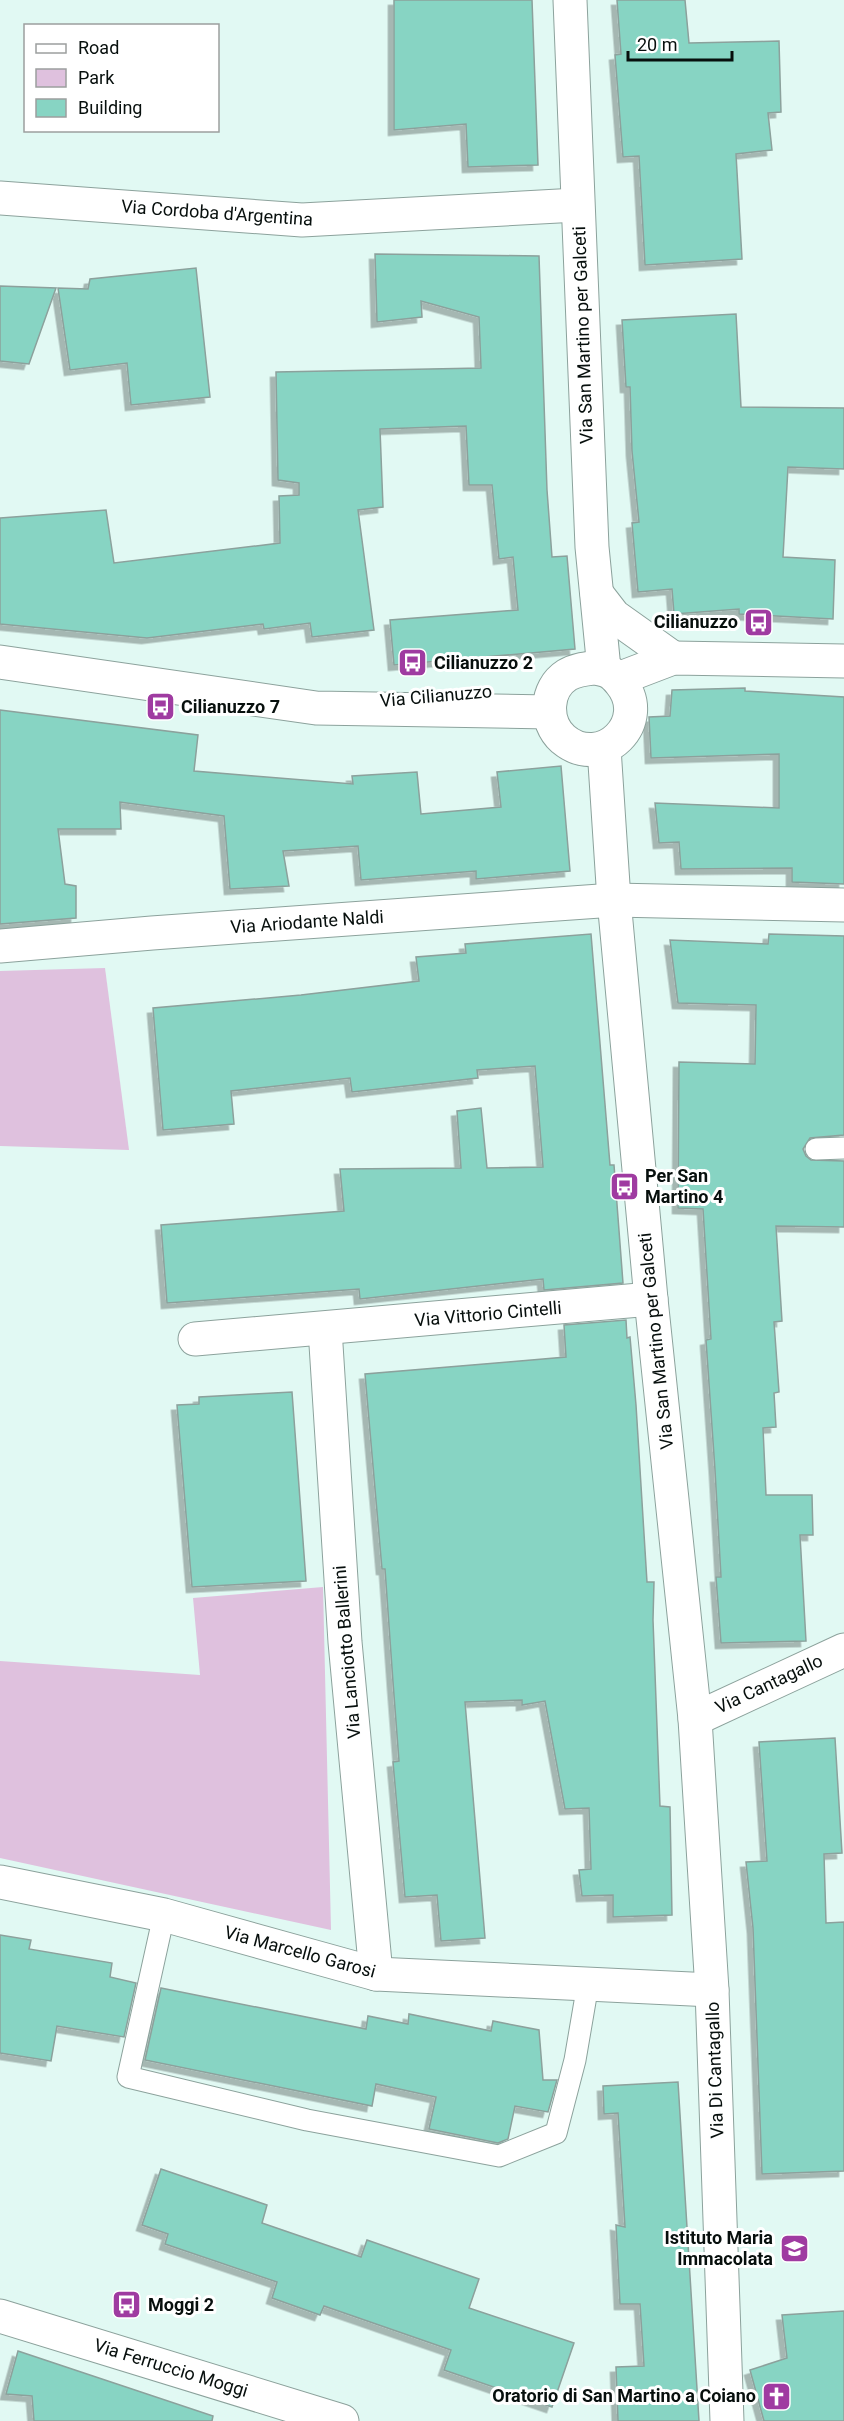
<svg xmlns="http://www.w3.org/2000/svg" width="844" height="2421" font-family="Roboto,sans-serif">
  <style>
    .green { fill: #dfc1de }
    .building { fill: #87d4c3; stroke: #8ca19c; stroke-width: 1.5; filter: url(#shadow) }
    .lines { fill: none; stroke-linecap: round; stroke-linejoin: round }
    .service-casing { stroke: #8ca29c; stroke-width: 23 }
    .minor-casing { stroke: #8ca29c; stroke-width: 35 }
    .tertiary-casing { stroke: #8ca29c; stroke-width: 35 }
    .service { stroke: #fff; stroke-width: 21 }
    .minor { stroke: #fff; stroke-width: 33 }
    .tertiary { stroke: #fff; stroke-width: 33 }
    .labels { text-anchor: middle; stroke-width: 6; stroke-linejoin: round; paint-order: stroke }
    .street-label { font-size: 18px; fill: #070f0d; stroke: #fff }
    .poi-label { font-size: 18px; font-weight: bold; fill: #070f0d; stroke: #fff; text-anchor: start }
  </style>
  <defs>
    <filter id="shadow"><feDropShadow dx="-5.5" dy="5.5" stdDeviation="0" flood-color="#0004"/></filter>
  </defs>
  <rect width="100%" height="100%" fill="#e1f9f3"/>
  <!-- green -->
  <g class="green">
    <path d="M105,968L129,1150L0,1146V971Z"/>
    <path d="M323,1587L331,1930L0,1858V1661L200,1675L193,1598Z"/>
  </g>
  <!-- building -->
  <g class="building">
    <path d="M394,0H532L538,165L468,167L466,124L394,130Z"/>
    <path d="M617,0H685L689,43L779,41L781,112L768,113L772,150L736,154L742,259L645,265L639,156L623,157L615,55L621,54Z"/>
    <path d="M375,254L539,256L547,490L552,557L567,556L575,649L394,665L390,620L518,610L513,557L499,559L492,485H469L466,426L380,429L383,507L358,510L374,630L312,637L310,623L264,629L263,624L147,638L0,624V518L106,510L114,563L280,543L279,496L299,495V483L278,480L276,372L481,368L479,317L421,301L422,317L377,322Z"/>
    <path d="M196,268L210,397L131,405L127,363L70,370L58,288L88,289L90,279Z"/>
    <path d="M0,286L56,288L29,364L0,361Z"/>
    <path d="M736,314L741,407L844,408V469L788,467L783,557L835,560L833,619L739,614V609L674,614L672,589L638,592L632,523L639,522L632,451L630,387H626L622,320Z"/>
    <path d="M745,688V691L844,697V884L792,882V868L681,869L679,842L659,843L655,803L779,808V754L651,758L649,717L670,716L672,690Z"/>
    <path d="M0,710L198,735L194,771L353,784L352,776L417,772L421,814L501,807L497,772L561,766L570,871L476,879V871L361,880L358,846L283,851L289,886L230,889L224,816L120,802L121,829H58L65,884L76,886V918L0,924Z"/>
    <path d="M591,934L610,1165H614L623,1283L544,1290L543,1279L360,1299L359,1289L167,1303L161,1225L344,1211L340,1169L461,1168L457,1111L481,1108L487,1168L543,1167L535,1066L477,1070L478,1078L352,1092L350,1078L231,1091L234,1124L163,1130L153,1008L301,995L419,981L416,957L466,953L465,944Z"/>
    <path d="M769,934L844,936V1135L810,1138L803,1149L806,1156L811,1160L844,1161V1227L776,1226L782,1321L774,1322L779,1392L774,1393L776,1427L763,1428L766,1495H812L813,1535H800L806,1641L721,1643L716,1577H721L715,1470L706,1340L711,1339L703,1209L678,1208L679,1062L755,1064L756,1005L678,1003L670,940L768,944Z"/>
    <path d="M626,1320L627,1338L630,1337L636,1405L647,1582H654L653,1620L660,1806L670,1807L672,1915L613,1917V1895L582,1896L579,1870L591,1869L589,1808L565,1809L545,1701L522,1705V1700L465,1702L485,1938L441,1941L437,1895L405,1897L393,1762L399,1761L393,1682L385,1569H382L365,1374L566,1357L564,1325Z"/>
    <path d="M292,1392L306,1581L192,1587L177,1405L199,1404V1397Z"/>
    <path d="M835,1738L842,1853L824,1854L826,1923L844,1922V2171L762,2174L753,1928L746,1862L767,1861L759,1742Z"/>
    <path d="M0,1935L31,1940L29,1949L112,1963L110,1977L136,1983L124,2037L57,2026L51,2061L0,2053Z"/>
    <path d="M161,1988L366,2029L368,2016L408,2024L409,2014L491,2031L493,2021L539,2030L543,2080H557L548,2112L515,2106L508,2139L498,2143L429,2129L436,2097L376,2084L372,2106L145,2060Z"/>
    <path d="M678,2082L699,2421H618L616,2367L644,2366L640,2304H620L616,2225L625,2227L618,2113L604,2114L603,2086Z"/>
    <path d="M161,2169L267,2205L262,2223L361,2257L367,2240L479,2279L469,2308L574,2343L552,2407L444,2370L451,2350L324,2306L320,2315L272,2298L277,2282L165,2244L168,2234L142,2225Z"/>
    <path d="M844,2311V2421H764L750,2370L787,2358L782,2315Z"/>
    <path d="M18,2351L213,2416L212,2421H34L32,2396L6,2394Z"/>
  </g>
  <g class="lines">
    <defs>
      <g id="service">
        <path d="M816,1149L844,1148"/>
        <path d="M164,1915L128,2077L307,2120L499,2156L556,2133L575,2060L588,1984"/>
      </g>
      <g id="minor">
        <path d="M570,0L592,547L604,669"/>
        <path d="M0,198L302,220L577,205"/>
        <path d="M597,594L614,616L673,658"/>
        <path d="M0,662L316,708L549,712"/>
        <path d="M593,668C606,669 612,672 620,682C653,721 602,772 563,739C544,722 545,689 567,675C575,670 584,669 593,668Z"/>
        <path d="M618,679L673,658L844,661"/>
        <path d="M604,748L614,900L651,1299L695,1719L712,1990L727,2421"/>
        <path d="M0,946L152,933L614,900L844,905"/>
        <path d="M325,1329L345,1642L376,1974"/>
        <path d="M195,1339L651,1299"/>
        <path d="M695,1719L844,1650"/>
        <path d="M0,1882L164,1915L376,1974L712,1990"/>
      </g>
      <path id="tertiary" d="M0,2316L342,2421"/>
    </defs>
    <!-- service casing -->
    <use href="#service" class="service-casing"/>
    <!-- minor casing -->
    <use href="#minor" class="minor-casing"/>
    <!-- tertiary casing -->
    <use href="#tertiary" class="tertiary-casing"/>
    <!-- service -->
    <use href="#service" class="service"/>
    <!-- minor -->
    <use href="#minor" class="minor"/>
    <!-- tertiary -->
    <use href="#tertiary" class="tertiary"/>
  </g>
  <!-- icons -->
  <defs>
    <symbol id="bus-square" viewBox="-11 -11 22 22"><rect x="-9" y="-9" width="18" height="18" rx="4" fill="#9f3ba1" stroke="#fff"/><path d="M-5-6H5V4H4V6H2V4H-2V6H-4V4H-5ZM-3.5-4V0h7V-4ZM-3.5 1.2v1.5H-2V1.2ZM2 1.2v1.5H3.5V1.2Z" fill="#fff"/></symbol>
    <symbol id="school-square" viewBox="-11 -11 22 22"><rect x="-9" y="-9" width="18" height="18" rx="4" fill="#9f3ba1" stroke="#fff"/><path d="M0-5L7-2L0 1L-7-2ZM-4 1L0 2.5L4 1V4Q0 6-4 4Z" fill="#fff"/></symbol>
    <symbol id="church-square" viewBox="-11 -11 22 22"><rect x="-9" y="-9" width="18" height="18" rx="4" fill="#9f3ba1" stroke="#fff"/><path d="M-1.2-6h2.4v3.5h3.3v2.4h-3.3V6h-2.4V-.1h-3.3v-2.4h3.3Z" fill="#fff"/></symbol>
  </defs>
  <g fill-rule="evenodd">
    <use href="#bus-square" x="742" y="606" width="33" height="33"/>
    <use href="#bus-square" x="396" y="646" width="33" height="33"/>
    <use href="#bus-square" x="144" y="690" width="33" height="33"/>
    <use href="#bus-square" x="608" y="1170" width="33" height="33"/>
    <use href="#school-square" x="778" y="2232" width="33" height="33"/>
    <use href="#bus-square" x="110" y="2288" width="33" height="33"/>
    <use href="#church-square" x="760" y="2380" width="33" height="33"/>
  </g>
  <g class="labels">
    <!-- street labels -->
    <g class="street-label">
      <text transform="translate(217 213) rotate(4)" y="6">Via Cordoba d'Argentina</text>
      <text transform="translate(583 335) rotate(-92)" y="6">Via San Martino per Galceti</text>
      <text transform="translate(436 696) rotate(-5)" y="6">Via Cilianuzzo</text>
      <text transform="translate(307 922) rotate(-4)" y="6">Via Ariodante Naldi</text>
      <text transform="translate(488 1314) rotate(-5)" y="6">Via Vittorio Cintelli</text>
      <text transform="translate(656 1341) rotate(-96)" y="6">Via San Martino per Galceti</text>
      <text transform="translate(347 1652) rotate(-95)" y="6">Via Lanciotto Ballerini</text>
      <text transform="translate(769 1684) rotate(-25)" y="6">Via Cantagallo</text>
      <text transform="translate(300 1952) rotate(15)" y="6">Via Marcello Garosi</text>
      <text transform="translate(715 2070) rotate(-92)" y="6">Via Di Cantagallo</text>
      <text transform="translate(171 2368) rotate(17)" y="6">Via Ferruccio Moggi</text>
    </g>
    <!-- poi labels -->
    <g class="poi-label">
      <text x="738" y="628" text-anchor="end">Cilianuzzo</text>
      <text x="434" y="669">Cilianuzzo 2</text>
      <text x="181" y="713">Cilianuzzo 7</text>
      <text x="645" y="1182">Per San<tspan x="645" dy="21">Martino 4</tspan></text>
      <text x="773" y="2244" text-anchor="end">Istituto Maria<tspan x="773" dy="21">Immacolata</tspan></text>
      <text x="148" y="2311">Moggi 2</text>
      <text x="756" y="2402" text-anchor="end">Oratorio di San Martino a Coiano</text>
    </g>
  </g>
  <!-- legend -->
  <rect x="24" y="24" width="195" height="108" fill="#ffffff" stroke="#9c9f9e" stroke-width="1.5"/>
  <rect x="36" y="44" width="30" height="9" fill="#ffffff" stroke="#9c9f9e" stroke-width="1.5"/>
  <text x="78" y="54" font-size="18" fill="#070f0d">Road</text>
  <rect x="36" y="69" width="30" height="18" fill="#dfc1de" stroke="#9c9f9e" stroke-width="1.5"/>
  <text x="78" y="84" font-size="18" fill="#070f0d">Park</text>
  <rect x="36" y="99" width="30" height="18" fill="#87d4c3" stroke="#9c9f9e" stroke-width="1.5"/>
  <text x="78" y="114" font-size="18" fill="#070f0d">Building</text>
  <!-- scale -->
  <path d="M628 51v9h104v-9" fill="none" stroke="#070f0d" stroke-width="3"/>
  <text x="637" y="51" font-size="18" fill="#070f0d" stroke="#ffffff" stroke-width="4.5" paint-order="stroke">20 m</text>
</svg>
